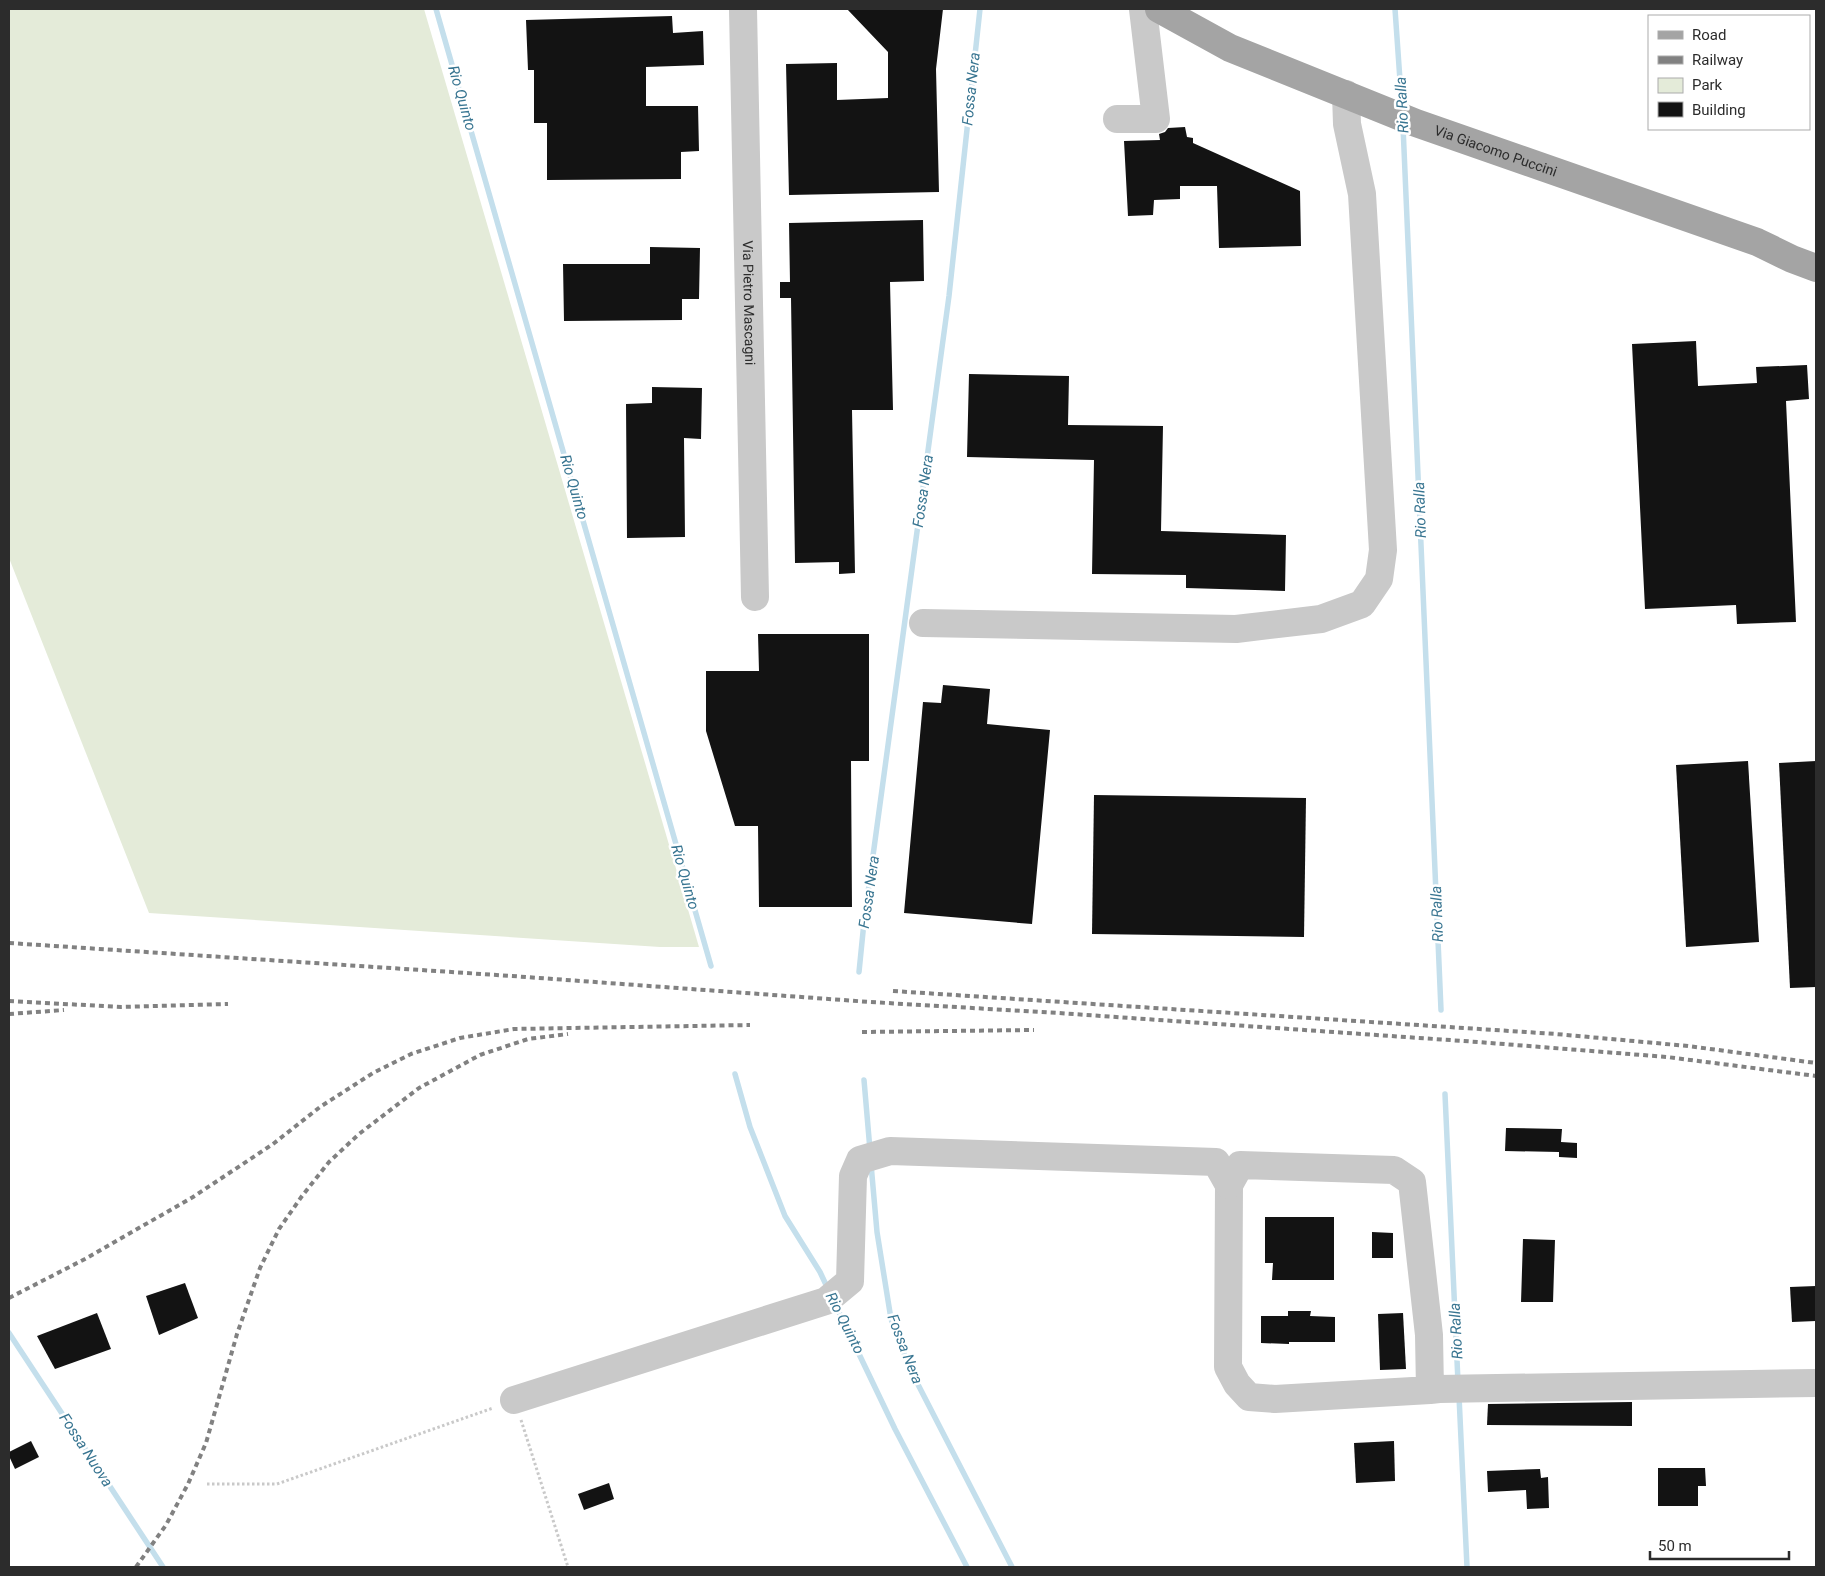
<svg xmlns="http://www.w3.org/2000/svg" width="1825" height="1576" font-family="Roboto,sans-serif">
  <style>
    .green { fill: #e4ebd9 }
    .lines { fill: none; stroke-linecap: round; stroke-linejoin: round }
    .stream { stroke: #c4dfec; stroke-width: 5.5 }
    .building { fill: #131313 }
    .path { stroke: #c9c9c9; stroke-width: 3; stroke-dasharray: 2.5 2.5; stroke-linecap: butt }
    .minor { stroke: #c9c9c9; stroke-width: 28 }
    .major { stroke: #a4a4a4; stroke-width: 28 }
    .rail { stroke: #818181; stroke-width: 4; stroke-dasharray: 5 4; stroke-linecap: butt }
    .labels { text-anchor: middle; stroke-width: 5; stroke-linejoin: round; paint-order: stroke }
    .street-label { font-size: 14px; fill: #2c2c2c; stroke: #fff }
    .water-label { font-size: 15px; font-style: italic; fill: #387591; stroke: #fff }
  </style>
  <rect width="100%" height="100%" fill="#fff"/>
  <!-- green -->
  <path class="green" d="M9,9H424L699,947H660L149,913L9,558Z"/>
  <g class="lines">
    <!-- stream -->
    <g class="stream">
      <path d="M436,9L711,966"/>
      <path d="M1395,9L1402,109"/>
      <path d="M1403,126L1441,1010"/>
      <path d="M859,972L864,922L949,296L980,9"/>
      <path d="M735,1074L750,1127L785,1216L820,1272L828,1289"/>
      <path d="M864,1080L870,1150"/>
      <path d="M1445,1094L1458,1382"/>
      <path d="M871,1164L877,1232L891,1319L910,1369L1012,1567"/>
      <path d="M835,1304L895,1429L967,1567"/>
      <path d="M9,1333L163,1567"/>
      <path d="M1459,1396L1467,1567"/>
    </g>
  </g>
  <!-- building -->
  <g class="building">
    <path d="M847,9H943L936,69L939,192L789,195L786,64L837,63V100L888,98V52Z"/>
    <path d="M672,16L673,33L703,31L704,65L646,67V106H698L699,151L681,152V179L547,180V123H534V70H528L526,20Z"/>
    <path d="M1185,127L1187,137L1193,138V143L1300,191L1301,246L1219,248L1217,186H1180V199L1154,200L1153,215L1128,216L1124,141L1160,140L1159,134L1165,132L1168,128Z"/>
    <path d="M923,220L924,281L890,282L893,410H852L855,573L839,574V562L795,563L791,298H780V282H790L789,223Z"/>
    <path d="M650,247L700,248L699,299H682V320L564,321L563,264H650Z"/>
    <path d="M1696,341L1698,386L1757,383L1756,367L1807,365L1809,399L1786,401L1796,622L1737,624L1736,605L1645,609L1632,344Z"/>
    <path d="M969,374L1069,376L1068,425L1163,426L1161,531L1286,535L1285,591L1186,588V575L1092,574L1094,460L967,457Z"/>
    <path d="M652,387L702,388L701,439L684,438L685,537L627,538L626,404L652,403Z"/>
    <path d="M758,634H869V761H851L852,907H759L758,826H735L706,731V671H759Z"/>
    <path d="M943,685L990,689L987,724L1050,730L1032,924L904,913L923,702L941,703Z"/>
    <path d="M1748,761L1759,942L1686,947L1676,765Z"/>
    <path d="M1816,761V987L1790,988L1779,763Z"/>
    <path d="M1094,795L1306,798L1304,937L1092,934Z"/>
    <path d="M1506,1128L1562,1129L1561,1142L1577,1143V1158L1559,1157V1152L1505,1151Z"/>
    <path d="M1265,1217H1334V1280H1272L1273,1263H1265Z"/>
    <path d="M1372,1232L1393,1233V1258H1372Z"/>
    <path d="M1523,1239L1555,1240L1553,1302H1521Z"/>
    <path d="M185,1283L198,1318L159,1335L146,1296Z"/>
    <path d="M1816,1286V1321L1792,1322L1790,1287Z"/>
    <path d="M1288,1311H1311L1310,1316L1335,1317V1342H1289V1344L1261,1343V1316H1288Z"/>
    <path d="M97,1313L111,1349L55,1369L37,1336Z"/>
    <path d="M1403,1313L1406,1369L1380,1370L1378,1314Z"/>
    <path d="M1632,1402V1426L1487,1425L1488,1404Z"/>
    <path d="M31,1441L39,1457L15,1469L9,1456V1452Z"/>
    <path d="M1394,1441L1395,1481L1356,1483L1354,1443Z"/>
    <path d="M1658,1468H1705L1706,1486H1698V1506H1658Z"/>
    <path d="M1540,1469L1541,1478L1548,1477L1549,1508L1527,1509L1526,1490L1488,1492L1487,1471Z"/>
    <path d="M609,1483L614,1499L584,1510L578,1494Z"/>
  </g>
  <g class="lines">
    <!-- path -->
    <g class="path">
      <path d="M521,1420L568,1567"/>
      <path d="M207,1484H277L493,1408"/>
    </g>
    <!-- minor -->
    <g class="minor">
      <path id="s1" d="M743,9L755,597"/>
      <path d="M1117,119H1156L1143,9"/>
      <path d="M923,623L1236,629L1321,619L1362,604L1379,579L1383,550L1362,194L1347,124L1346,94"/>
      <path d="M1430,1390L1429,1335L1412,1182L1394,1170L1240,1165L1229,1185L1228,1367L1237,1384L1249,1397L1275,1399L1430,1390L1439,1389L1816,1383"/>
      <path d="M514,1400L826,1301L850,1281L853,1176L860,1160L890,1151L1216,1162L1229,1185"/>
    </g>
    <!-- major -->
    <path class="major" id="s2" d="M1159,9L1230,48L1416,123L1757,242L1792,259L1816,268"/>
    <!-- rail -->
    <g class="rail">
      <path d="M9,943L512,976L870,1002L1058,1013L1478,1042L1667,1057L1816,1076"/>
      <path d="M893,991L1556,1034L1688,1046L1816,1063"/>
      <path d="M9,1001L121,1007L228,1004"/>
      <path d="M9,1014L64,1010"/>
      <path d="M862,1032L1034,1030"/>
      <path d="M9,1298L85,1259L193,1197L273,1144L320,1107L373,1073L411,1054L460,1038L514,1029L750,1025"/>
      <path d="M136,1567L166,1525L188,1484L206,1443L237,1334L260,1268L279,1229L302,1196L329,1162L359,1134L419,1088L480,1055L528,1039L568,1034"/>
    </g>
  </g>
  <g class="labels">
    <!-- street labels -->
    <g class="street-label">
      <text dy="5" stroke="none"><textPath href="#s2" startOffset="366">Via Giacomo Puccini</textPath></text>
      <text dy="5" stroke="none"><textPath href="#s1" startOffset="294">Via Pietro Mascagni</textPath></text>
    </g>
    <!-- water labels -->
    <g class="water-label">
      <text transform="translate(971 89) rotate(-84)" y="5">Fossa Nera</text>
      <text transform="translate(462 98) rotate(74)" y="5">Rio Quinto</text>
      <text transform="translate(1402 105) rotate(-93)" y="5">Rio Ralla</text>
      <text transform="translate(574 487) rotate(74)" y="5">Rio Quinto</text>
      <text transform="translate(923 491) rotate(-82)" y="5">Fossa Nera</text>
      <text transform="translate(1420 510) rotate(-92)" y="5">Rio Ralla</text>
      <text transform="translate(685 877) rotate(74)" y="5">Rio Quinto</text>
      <text transform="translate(869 892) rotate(-82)" y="5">Fossa Nera</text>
      <text transform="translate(1437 914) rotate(-92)" y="5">Rio Ralla</text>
      <text transform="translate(845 1323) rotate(63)" y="5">Rio Quinto</text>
      <text transform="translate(1456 1331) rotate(-93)" y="5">Rio Ralla</text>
      <text transform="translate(905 1349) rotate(69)" y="5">Fossa Nera</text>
      <text transform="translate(86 1450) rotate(57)" y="5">Fossa Nuova</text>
    </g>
  </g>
  <!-- border -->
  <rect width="1825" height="1576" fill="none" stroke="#2c2c2c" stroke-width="20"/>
  <!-- legend -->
  <rect x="1648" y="15" width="162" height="115" fill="#ffffff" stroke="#ababab"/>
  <rect x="1658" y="31" width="25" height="8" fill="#a4a4a4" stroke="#ababab"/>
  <text x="1692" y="40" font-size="15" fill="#2c2c2c">Road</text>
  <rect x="1658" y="56" width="25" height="8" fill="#818181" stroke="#ababab"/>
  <text x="1692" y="65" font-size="15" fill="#2c2c2c">Railway</text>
  <rect x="1658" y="78" width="25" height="15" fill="#e4ebd9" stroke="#ababab"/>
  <text x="1692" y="90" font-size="15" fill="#2c2c2c">Park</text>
  <rect x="1658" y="102" width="25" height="15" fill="#131313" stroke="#ababab"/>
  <text x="1692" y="115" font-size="15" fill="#2c2c2c">Building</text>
  <!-- scale -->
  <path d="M1650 1551v8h139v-8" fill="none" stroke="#2c2c2c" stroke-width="2.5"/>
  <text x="1658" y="1551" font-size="15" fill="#2c2c2c" stroke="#ffffff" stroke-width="4" paint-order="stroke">50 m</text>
</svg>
